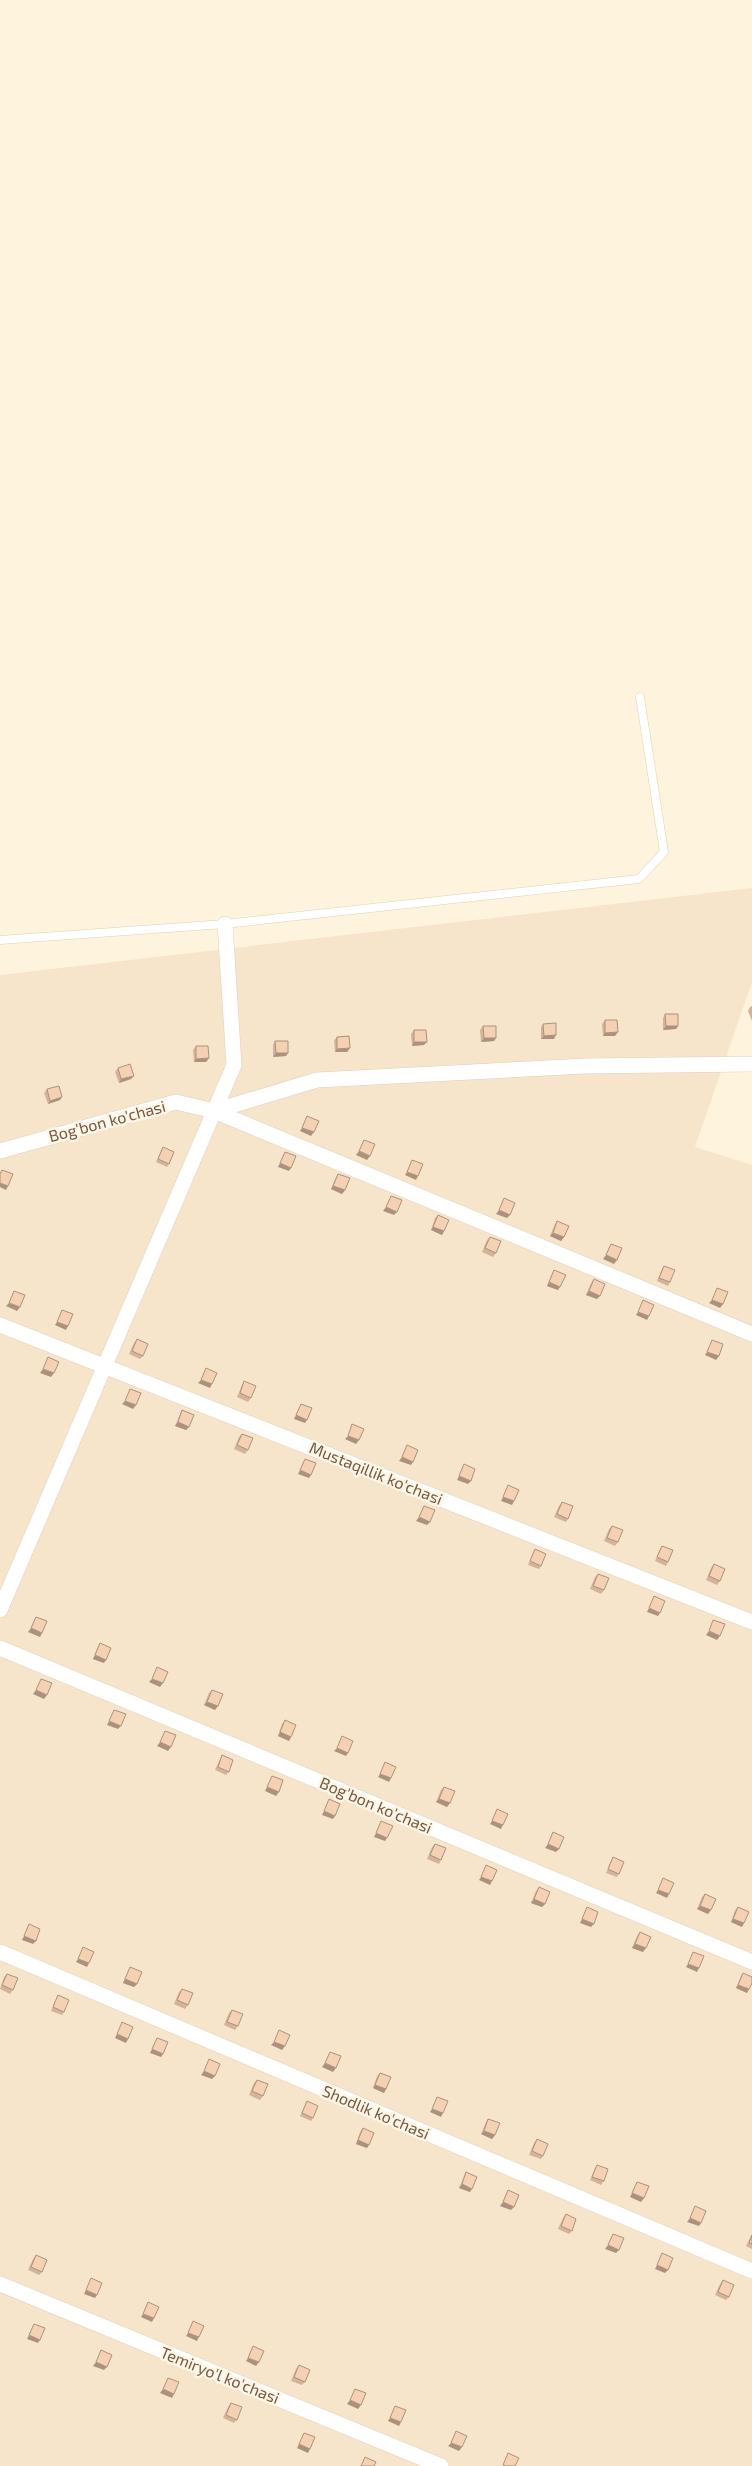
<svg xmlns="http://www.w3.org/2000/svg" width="752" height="2466" font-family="'Exo 2',sans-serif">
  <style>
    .residential { fill: #f6e5cb }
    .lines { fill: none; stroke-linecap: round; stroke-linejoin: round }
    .service-casing { stroke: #e2ceb9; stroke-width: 9 }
    .minor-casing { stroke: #e2ceb9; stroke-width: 16 }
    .service { stroke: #fff; stroke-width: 8 }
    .minor { stroke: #fff; stroke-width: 15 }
    .wall { fill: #d3b49a }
    .shaded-wall { fill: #ac927d }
    .building { fill: #f5d1b3; stroke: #ac927d }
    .labels { text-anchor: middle; stroke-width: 5; stroke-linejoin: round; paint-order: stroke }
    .street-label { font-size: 16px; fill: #745844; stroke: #fff6e5 }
  </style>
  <rect width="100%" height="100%" fill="#fef3dd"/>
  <!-- residential -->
  <path class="residential" d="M752,888V982L695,1147L752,1165V2466H0V975Z"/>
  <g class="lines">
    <defs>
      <path id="service" d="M0,940L225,924L639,879L664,852L640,697"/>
      <g id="minor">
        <path d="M214,1111L317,1080L585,1066L752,1064"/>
        <path d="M0,1151L176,1102L214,1111L752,1334"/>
        <path d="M0,1325L752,1622"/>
        <path d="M0,1610L234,1065L225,924"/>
        <path d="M0,1648L752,1962"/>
        <path d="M0,1952L752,2271"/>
        <path d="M0,2284L441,2466"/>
      </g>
    </defs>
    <!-- service casing -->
    <use href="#service" class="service-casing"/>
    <!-- minor casing -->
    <use href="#minor" class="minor-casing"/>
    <!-- service -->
    <use href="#service" class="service"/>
    <!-- minor -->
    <use href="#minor" class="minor"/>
  </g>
  <!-- wall -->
  <g class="wall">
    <path d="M752,1006V1021L748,1011L750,1007Z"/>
    <path d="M665,1014L678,1026L676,1029L663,1030V1018Z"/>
    <path d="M605,1020L615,1036H603L602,1024Z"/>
    <path d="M543,1024L554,1039H541V1027Z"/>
    <path d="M483,1026L496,1038L494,1041L481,1042L480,1030Z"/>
    <path d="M414,1030L424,1045L412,1046L411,1034Z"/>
    <path d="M337,1037L350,1048L347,1052H335L334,1040Z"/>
    <path d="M275,1041L286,1056L273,1057V1045Z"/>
    <path d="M196,1046L209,1058L206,1062H194L193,1050Z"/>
    <path d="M118,1068L131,1079L119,1083L115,1072Z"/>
    <path d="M47,1089L60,1100L48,1104L44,1093Z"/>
    <path d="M163,1147L169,1164L167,1167L156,1162L161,1151Z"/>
    <path d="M338,1174L345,1190L342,1194L331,1189L336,1177Z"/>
    <path d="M438,1215L444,1231L442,1235L431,1230L435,1218Z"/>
    <path d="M557,1221L564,1237L561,1241L550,1236L555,1224Z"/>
    <path d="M490,1237L496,1253L493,1257L482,1252L487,1240Z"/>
    <path d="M664,1266L670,1282L668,1286L657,1281L662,1269Z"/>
    <path d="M554,1270L558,1290L547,1286L552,1274Z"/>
    <path d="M594,1279L597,1299L586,1295L591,1283Z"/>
    <path d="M137,1339L143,1356L140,1359L129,1354L134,1343Z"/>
    <path d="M244,1381L251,1398L248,1402L237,1397L242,1385Z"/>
    <path d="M182,1410L189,1427L186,1430L175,1426L180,1414Z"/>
    <path d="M242,1434L248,1450L245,1454L234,1449L239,1437Z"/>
    <path d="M562,1502L568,1519L566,1522L554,1517L559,1506Z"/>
    <path d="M612,1526L618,1542L615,1546L604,1541L609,1529Z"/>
    <path d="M662,1546L668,1562L666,1566L655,1561L660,1549Z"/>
    <path d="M535,1549L541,1566L539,1569L528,1565L533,1553Z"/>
    <path d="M714,1564L720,1581L717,1585L706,1580L711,1568Z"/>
    <path d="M598,1574L604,1590L601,1594L590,1589L595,1577Z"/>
    <path d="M100,1643L104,1663L93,1659L98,1647Z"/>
    <path d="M212,1690L215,1710L204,1705L209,1693Z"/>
    <path d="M285,1720L291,1737L289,1741L278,1736L282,1724Z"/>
    <path d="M222,1755L229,1772L226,1775L215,1770L220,1759Z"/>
    <path d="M444,1787L450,1803L447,1807L436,1802L441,1790Z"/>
    <path d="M435,1844L441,1860L439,1864L427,1859L432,1847Z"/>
    <path d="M613,1857L619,1874L617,1877L606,1873L611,1861Z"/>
    <path d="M539,1887L545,1904L542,1907L531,1903L536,1891Z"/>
    <path d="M705,1894L708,1914L697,1909L702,1897Z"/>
    <path d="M738,1907L744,1923L742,1927L731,1922L735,1910Z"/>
    <path d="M640,1932L643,1952L632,1948L637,1936Z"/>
    <path d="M130,1967L137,1984L134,1987L123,1983L128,1971Z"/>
    <path d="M743,1973L749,1989L747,1993L736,1988L741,1976Z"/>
    <path d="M7,1974L13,1990L10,1994L0,1989L4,1977Z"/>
    <path d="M182,1989L188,2005L185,2009L174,2004L179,1992Z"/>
    <path d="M58,1995L64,2012L62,2015L51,2011L56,1999Z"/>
    <path d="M232,2010L238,2026L235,2030L224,2025L229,2013Z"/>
    <path d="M380,2073L386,2089L384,2093L373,2088L377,2076Z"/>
    <path d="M257,2080L263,2096L260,2100L249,2095L254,2083Z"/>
    <path d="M307,2101L313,2118L311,2121L300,2116L305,2105Z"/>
    <path d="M488,2119L495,2135L492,2139L481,2134L486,2122Z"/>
    <path d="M363,2128L367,2148L356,2144L360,2132Z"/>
    <path d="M537,2139L543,2156L541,2159L529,2155L534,2143Z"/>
    <path d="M597,2165L604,2181L601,2185L590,2180L595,2168Z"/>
    <path d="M466,2172L470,2192L459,2188L464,2176Z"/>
    <path d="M566,2214L572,2231L569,2234L558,2229L563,2218Z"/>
    <path d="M752,2234V2249L746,2246Z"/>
    <path d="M36,2255L42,2272L39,2275L28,2270L33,2259Z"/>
    <path d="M723,2280L729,2297L726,2300L715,2295L720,2284Z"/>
    <path d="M299,2365L305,2382L302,2385L291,2381L296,2369Z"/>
    <path d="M231,2403L237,2420L234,2423L223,2418L228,2407Z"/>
  </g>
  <!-- shaded-wall -->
  <g class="shaded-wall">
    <path d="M666,1026H678L676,1029L663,1030Z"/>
    <path d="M618,1032L615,1036H603L605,1033Z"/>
    <path d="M556,1035L554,1039H541L544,1036Z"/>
    <path d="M484,1038H496L494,1041L481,1042Z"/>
    <path d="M414,1042H427L424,1045L412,1046Z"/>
    <path d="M350,1048L347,1052H335L337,1049Z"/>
    <path d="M276,1053H288L286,1056L273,1057Z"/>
    <path d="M209,1058L206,1062H194L196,1059Z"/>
    <path d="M134,1076L131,1079L119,1083L121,1079Z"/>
    <path d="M62,1097L60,1100L48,1104L50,1101Z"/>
    <path d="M302,1128L314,1132L311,1136L300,1131Z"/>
    <path d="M359,1151L370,1156L367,1160L356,1155Z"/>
    <path d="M280,1163L291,1168L289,1171L278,1167Z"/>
    <path d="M407,1172L418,1176L416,1180L405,1175Z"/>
    <path d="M0,1183L8,1186L6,1190L0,1187Z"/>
    <path d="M333,1186L345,1190L342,1194L331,1189Z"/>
    <path d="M386,1207L397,1212L394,1215L383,1211Z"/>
    <path d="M499,1210L510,1215L507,1218L496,1214Z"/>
    <path d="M433,1227L444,1231L442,1235L431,1230Z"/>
    <path d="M553,1233L564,1237L561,1241L550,1236Z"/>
    <path d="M606,1255L617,1260L614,1264L603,1259Z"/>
    <path d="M549,1282L560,1287L558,1290L547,1286Z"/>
    <path d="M589,1291L600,1296L597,1299L586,1295Z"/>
    <path d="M712,1300L723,1304L720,1308L709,1303Z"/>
    <path d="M9,1303L20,1307L17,1311L6,1306Z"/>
    <path d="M638,1312L649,1316L647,1320L636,1315Z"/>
    <path d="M57,1322L68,1326L66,1330L55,1325Z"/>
    <path d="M707,1352L719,1356L716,1360L705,1355Z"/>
    <path d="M43,1369L54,1373L51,1377L40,1373Z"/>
    <path d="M201,1380L212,1384L210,1388L198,1383Z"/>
    <path d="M125,1401L136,1405L133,1409L122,1404Z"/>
    <path d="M296,1415L307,1420L305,1423L294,1419Z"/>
    <path d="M178,1422L189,1427L186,1430L175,1426Z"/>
    <path d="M348,1436L359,1440L356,1444L345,1439Z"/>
    <path d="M402,1457L413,1462L411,1465L399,1461Z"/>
    <path d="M300,1470L311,1475L309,1478L298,1474Z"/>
    <path d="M459,1476L471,1481L468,1484L457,1480Z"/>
    <path d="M503,1497L514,1501L512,1505L501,1501Z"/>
    <path d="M419,1517L430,1522L427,1525L416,1521Z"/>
    <path d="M649,1608L660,1613L658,1616L647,1612Z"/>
    <path d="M31,1628L42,1633L40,1637L28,1632Z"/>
    <path d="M709,1631L720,1636L717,1640L706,1635Z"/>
    <path d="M95,1655L106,1660L104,1663L93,1659Z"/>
    <path d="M152,1679L163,1683L160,1687L149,1682Z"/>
    <path d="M36,1690L47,1695L44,1699L33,1694Z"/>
    <path d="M207,1702L218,1706L215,1710L204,1705Z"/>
    <path d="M109,1721L121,1726L118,1729L107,1725Z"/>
    <path d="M280,1732L291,1737L289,1741L278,1736Z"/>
    <path d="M160,1742L171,1747L168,1751L157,1746Z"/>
    <path d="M337,1748L348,1753L346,1756L334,1751Z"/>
    <path d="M380,1774L391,1778L389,1782L378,1777Z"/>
    <path d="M267,1787L279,1792L276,1796L265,1791Z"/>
    <path d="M439,1799L450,1803L447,1807L436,1802Z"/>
    <path d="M324,1811L335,1816L333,1819L322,1815Z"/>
    <path d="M492,1821L503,1825L501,1829L490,1824Z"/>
    <path d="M376,1833L387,1838L385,1841L374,1837Z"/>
    <path d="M548,1844L559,1849L556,1852L545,1848Z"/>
    <path d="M481,1877L492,1881L490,1885L479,1880Z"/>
    <path d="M658,1890L669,1894L667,1898L656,1893Z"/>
    <path d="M534,1899L545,1904L542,1907L531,1903Z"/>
    <path d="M700,1906L711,1910L708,1914L697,1909Z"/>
    <path d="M582,1919L594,1924L591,1927L580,1923Z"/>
    <path d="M733,1919L744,1923L742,1927L731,1922Z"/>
    <path d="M24,1936L36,1941L33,1944L22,1940Z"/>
    <path d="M635,1944L646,1948L643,1952L632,1948Z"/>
    <path d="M78,1959L89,1963L87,1967L76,1962Z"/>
    <path d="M688,1964L699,1968L697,1972L686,1967Z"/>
    <path d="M125,1979L137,1984L134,1987L123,1983Z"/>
    <path d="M738,1985L749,1989L747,1993L736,1988Z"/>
    <path d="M117,2034L128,2039L126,2043L115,2038Z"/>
    <path d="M274,2042L285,2046L282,2050L271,2045Z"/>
    <path d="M152,2049L163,2054L161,2057L150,2053Z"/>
    <path d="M325,2063L336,2068L333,2072L322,2067Z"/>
    <path d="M204,2071L215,2076L212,2079L201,2075Z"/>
    <path d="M375,2085L386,2089L384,2093L373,2088Z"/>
    <path d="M432,2109L443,2113L441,2117L430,2112Z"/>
    <path d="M484,2131L495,2135L492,2139L481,2134Z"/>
    <path d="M358,2140L369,2145L367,2148L356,2144Z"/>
    <path d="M462,2184L472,2189L470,2192L459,2188Z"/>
    <path d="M632,2193L644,2198L641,2202L630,2197Z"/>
    <path d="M503,2202L514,2207L511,2210L500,2206Z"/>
    <path d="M690,2218L701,2223L699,2226L687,2222Z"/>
    <path d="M608,2245L619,2250L616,2253L605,2249Z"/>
    <path d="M657,2265L668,2270L665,2273L655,2269Z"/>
    <path d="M86,2290L97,2295L95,2298L84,2294Z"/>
    <path d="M143,2314L154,2318L152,2322L141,2317Z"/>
    <path d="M188,2333L199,2337L197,2341L186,2336Z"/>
    <path d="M29,2335L40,2340L38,2343L27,2339Z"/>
    <path d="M248,2358L259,2362L256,2366L246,2361Z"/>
    <path d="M96,2362L107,2367L104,2370L93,2366Z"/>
    <path d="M163,2389L174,2394L172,2398L160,2393Z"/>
    <path d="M350,2400L361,2405L358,2409L347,2404Z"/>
    <path d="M390,2418L401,2422L399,2426L388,2421Z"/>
    <path d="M451,2443L462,2447L459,2451L448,2446Z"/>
    <path d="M299,2444L310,2449L308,2453L297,2448Z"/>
  </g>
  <!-- building -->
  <g class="building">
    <path d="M665,1014H678V1026H666Z"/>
    <path d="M605,1020H617L618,1032L605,1033Z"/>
    <path d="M556,1023V1035L544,1036L543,1024Z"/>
    <path d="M483,1026H496V1038H484Z"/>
    <path d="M414,1030H426L427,1042H414Z"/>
    <path d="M349,1036L350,1048L337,1049V1037Z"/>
    <path d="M275,1041H288V1053H276Z"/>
    <path d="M196,1046H208L209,1058L196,1059Z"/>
    <path d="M130,1064L134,1076L121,1079L118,1068Z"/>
    <path d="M59,1086L62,1097L50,1101L47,1089Z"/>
    <path d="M307,1116L319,1121L314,1132L302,1128Z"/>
    <path d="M364,1140L375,1144L370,1156L359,1151Z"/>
    <path d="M163,1147L174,1152L169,1164L158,1159Z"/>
    <path d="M285,1152L296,1156L291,1168L280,1163Z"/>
    <path d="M412,1160L423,1164L418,1176L407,1172Z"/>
    <path d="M2,1170L13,1174L8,1186L0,1183V1174Z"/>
    <path d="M338,1174L350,1178L345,1190L333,1186Z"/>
    <path d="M391,1196L402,1200L397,1212L386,1207Z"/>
    <path d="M504,1198L515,1203L510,1215L499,1210Z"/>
    <path d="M438,1215L449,1220L444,1231L433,1227Z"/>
    <path d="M557,1221L569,1226L564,1237L553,1233Z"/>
    <path d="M490,1237L501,1241L496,1253L485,1248Z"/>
    <path d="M611,1244L622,1248L617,1260L606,1255Z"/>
    <path d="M664,1266L675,1270L670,1282L659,1278Z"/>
    <path d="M554,1270L566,1275L560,1287L549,1282Z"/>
    <path d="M594,1279L605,1284L600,1296L589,1291Z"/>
    <path d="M717,1288L728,1292L723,1304L712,1300Z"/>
    <path d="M14,1291L25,1295L20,1307L9,1303Z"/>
    <path d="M643,1300L654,1305L649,1316L638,1312Z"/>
    <path d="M62,1310L73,1314L68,1326L57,1322Z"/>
    <path d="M137,1339L148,1344L143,1356L132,1351Z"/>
    <path d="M712,1340L723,1344L719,1356L707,1352Z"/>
    <path d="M48,1357L59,1362L54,1373L43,1369Z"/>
    <path d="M206,1368L217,1373L212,1384L201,1380Z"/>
    <path d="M244,1381L256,1386L251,1398L240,1393Z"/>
    <path d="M130,1389L141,1393L136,1405L125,1401Z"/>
    <path d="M301,1404L312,1408L307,1420L296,1415Z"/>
    <path d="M182,1410L194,1415L189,1427L178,1422Z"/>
    <path d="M352,1424L364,1429L359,1440L348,1436Z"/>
    <path d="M242,1434L253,1438L248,1450L237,1445Z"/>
    <path d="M407,1445L418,1450L413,1462L402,1457Z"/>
    <path d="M305,1459L316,1463L311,1475L300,1470Z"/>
    <path d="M464,1464L475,1469L471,1481L459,1476Z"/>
    <path d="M508,1485L519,1490L514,1501L503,1497Z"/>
    <path d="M562,1502L573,1506L568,1519L557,1514Z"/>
    <path d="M424,1506L435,1510L430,1522L419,1517Z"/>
    <path d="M612,1526L623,1530L618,1542L607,1538Z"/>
    <path d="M662,1546L673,1550L668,1562L657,1557Z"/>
    <path d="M535,1549L546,1554L541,1566L530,1561Z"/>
    <path d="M714,1564L725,1569L720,1581L709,1576Z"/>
    <path d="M598,1574L609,1578L604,1590L593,1586Z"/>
    <path d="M654,1596L665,1601L660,1613L649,1608Z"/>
    <path d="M36,1617L47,1621L42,1633L31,1628Z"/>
    <path d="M713,1620L725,1624L720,1636L709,1631Z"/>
    <path d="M100,1643L111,1648L106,1660L95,1655Z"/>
    <path d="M157,1667L168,1672L163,1683L152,1679Z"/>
    <path d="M41,1679L52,1683L47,1695L36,1690Z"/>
    <path d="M212,1690L223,1694L218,1706L207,1702Z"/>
    <path d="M114,1710L126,1714L121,1726L109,1721Z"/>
    <path d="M285,1720L296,1725L291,1737L280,1732Z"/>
    <path d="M165,1731L176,1735L171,1747L160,1742Z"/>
    <path d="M342,1736L353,1741L348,1753L337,1748Z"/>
    <path d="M222,1755L233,1760L229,1772L218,1767Z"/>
    <path d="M385,1762L396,1767L391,1778L380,1774Z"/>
    <path d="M272,1776L283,1780L279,1792L267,1787Z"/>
    <path d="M444,1787L455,1791L450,1803L439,1799Z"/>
    <path d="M329,1799L340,1804L335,1816L324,1811Z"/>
    <path d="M497,1809L508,1814L503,1825L492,1821Z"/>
    <path d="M381,1821L393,1826L387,1838L376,1833Z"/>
    <path d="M553,1832L564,1837L559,1849L548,1844Z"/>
    <path d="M435,1844L446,1848L441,1860L430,1855Z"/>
    <path d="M613,1857L624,1862L619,1874L608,1869Z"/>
    <path d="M486,1865L497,1870L492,1881L481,1877Z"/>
    <path d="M663,1878L674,1883L669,1894L658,1890Z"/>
    <path d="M539,1887L550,1892L545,1904L534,1899Z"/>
    <path d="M705,1894L716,1899L711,1910L700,1906Z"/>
    <path d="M587,1907L598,1912L594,1924L582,1919Z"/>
    <path d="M738,1907L749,1912L744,1923L733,1919Z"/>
    <path d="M29,1924L40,1929L36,1941L24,1936Z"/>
    <path d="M640,1932L651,1937L646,1948L635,1944Z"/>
    <path d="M83,1947L94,1952L89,1963L78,1959Z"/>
    <path d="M693,1952L704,1956L699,1968L688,1964Z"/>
    <path d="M130,1967L142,1972L137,1984L125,1979Z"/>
    <path d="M743,1973L752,1977V1983L749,1989L738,1985Z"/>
    <path d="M7,1974L18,1978L13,1990L2,1985Z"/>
    <path d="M182,1989L193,1993L188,2005L177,2000Z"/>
    <path d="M58,1995L69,2000L64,2012L53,2007Z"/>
    <path d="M232,2010L243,2014L238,2026L227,2022Z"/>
    <path d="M122,2022L133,2027L128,2039L117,2034Z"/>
    <path d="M279,2030L290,2035L285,2046L274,2042Z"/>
    <path d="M157,2038L168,2042L163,2054L152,2049Z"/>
    <path d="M330,2052L341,2056L336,2068L325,2063Z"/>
    <path d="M209,2059L220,2064L215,2076L204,2071Z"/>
    <path d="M380,2073L391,2077L386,2089L375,2085Z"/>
    <path d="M257,2080L268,2084L263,2096L252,2091Z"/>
    <path d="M437,2097L448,2101L443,2113L432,2109Z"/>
    <path d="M307,2101L318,2106L313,2118L302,2113Z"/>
    <path d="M488,2119L500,2123L495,2135L484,2131Z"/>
    <path d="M363,2128L374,2133L369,2145L358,2140Z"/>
    <path d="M537,2139L548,2144L543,2156L532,2151Z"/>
    <path d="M597,2165L608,2169L604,2181L592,2177Z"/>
    <path d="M466,2172L477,2177L472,2189L462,2184Z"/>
    <path d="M637,2182L649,2186L644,2198L632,2193Z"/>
    <path d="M508,2190L519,2195L514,2207L503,2202Z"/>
    <path d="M695,2206L706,2211L701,2223L690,2218Z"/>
    <path d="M566,2214L576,2219L572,2231L561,2226Z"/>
    <path d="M613,2234L624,2238L619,2250L608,2245Z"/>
    <path d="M752,2235V2244L749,2243Z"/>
    <path d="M662,2253L673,2258L668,2270L657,2265Z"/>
    <path d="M36,2255L47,2260L42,2272L31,2267Z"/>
    <path d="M91,2278L102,2283L97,2295L86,2290Z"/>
    <path d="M723,2280L734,2285L729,2297L718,2292Z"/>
    <path d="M148,2302L159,2307L154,2318L143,2314Z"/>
    <path d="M193,2321L204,2326L199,2337L188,2333Z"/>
    <path d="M34,2324L45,2328L40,2340L29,2335Z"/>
    <path d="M253,2346L264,2351L259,2362L248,2358Z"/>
    <path d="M101,2350L112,2355L107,2367L96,2362Z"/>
    <path d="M299,2365L310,2370L305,2382L294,2377Z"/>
    <path d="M168,2378L179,2382L174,2394L163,2389Z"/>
    <path d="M355,2389L366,2393L361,2405L350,2400Z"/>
    <path d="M231,2403L242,2407L237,2420L226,2415Z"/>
    <path d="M395,2406L406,2410L401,2422L390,2418Z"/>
    <path d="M456,2431L467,2436L462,2447L451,2443Z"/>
    <path d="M304,2433L315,2437L310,2449L299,2444Z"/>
    <path d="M508,2453L519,2458L515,2466H506L503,2465Z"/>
    <path d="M365,2457L376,2462L374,2466H361Z"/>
  </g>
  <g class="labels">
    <!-- street labels -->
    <g class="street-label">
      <text transform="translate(107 1121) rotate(-15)" y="6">Bog'bon ko'chasi</text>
      <text transform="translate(376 1473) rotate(22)" y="6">Mustaqillik ko'chasi</text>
      <text transform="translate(376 1805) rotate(23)" y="6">Bog'bon ko'chasi</text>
      <text transform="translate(376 2112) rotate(23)" y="6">Shodlik ko'chasi</text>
      <text transform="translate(220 2375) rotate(22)" y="6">Temiryo'l ko'chasi</text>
    </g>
  </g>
</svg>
